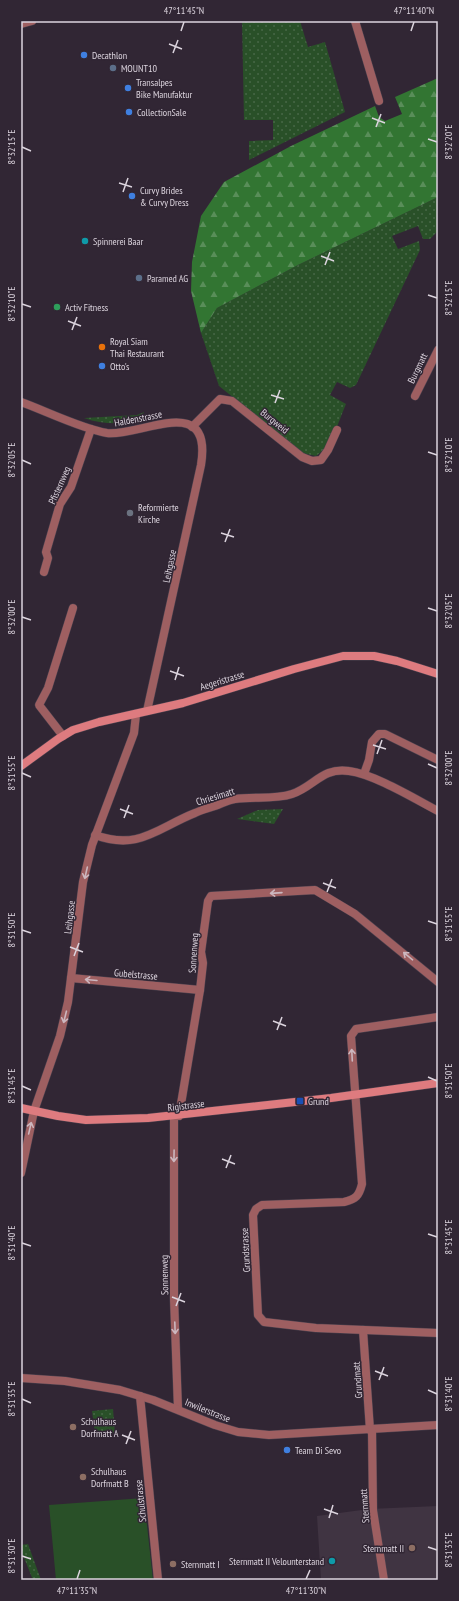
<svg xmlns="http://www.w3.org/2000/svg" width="459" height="1601" font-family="'PT Sans Narrow',sans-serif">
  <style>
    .education { fill: #403442 }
    .grass { fill: url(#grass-dots) }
    .forest { fill: url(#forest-firs) }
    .pitch { fill: #295028 }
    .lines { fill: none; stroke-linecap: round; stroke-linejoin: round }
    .street-casing { stroke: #4c424f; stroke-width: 9 }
    .secondary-casing { stroke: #4c424f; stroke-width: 9 }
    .street { stroke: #9e5f61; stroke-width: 8 }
    .secondary { stroke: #de7b7f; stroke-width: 8 }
    .oneway { stroke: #ccb7bf }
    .ticks { fill: none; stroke: #dcd4de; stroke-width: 1.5 }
    .shop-dot { fill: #3f7fe0; stroke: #312634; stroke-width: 1.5 }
    .service-dot { fill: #5c6f8a; stroke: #312634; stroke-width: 1.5 }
    .culture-dot { fill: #0f9aa8; stroke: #312634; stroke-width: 1.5 }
    .leisure-dot { fill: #2e9e5b; stroke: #312634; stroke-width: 1.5 }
    .food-dot { fill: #e8710a; stroke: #312634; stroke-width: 1.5 }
    .worship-dot { fill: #6b7280; stroke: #312634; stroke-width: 1.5 }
    .transit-dot { fill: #1a4fb4; stroke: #312634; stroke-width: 1.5 }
    .education-dot { fill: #8d6e63; stroke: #312634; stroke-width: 1.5 }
    .labels { text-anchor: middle; stroke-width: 3; stroke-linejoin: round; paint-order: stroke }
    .poi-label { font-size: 10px; fill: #dcd4de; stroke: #312634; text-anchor: start }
    .street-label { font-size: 10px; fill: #dcd4de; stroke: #312634 }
    .neatline { fill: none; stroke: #dcd4de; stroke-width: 1.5 }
    .ticks-label { font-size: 10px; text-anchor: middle; fill: #dcd4de }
  </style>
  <defs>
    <pattern id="grass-dots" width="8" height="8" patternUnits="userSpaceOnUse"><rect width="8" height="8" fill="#295028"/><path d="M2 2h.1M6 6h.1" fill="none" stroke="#476847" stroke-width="1.8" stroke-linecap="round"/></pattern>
    <pattern id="forest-firs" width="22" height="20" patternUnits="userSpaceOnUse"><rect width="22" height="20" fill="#327532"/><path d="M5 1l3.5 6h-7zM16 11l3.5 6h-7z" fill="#598e59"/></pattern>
  </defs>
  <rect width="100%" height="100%" fill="#312634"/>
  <!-- education -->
  <path class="education" d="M438,1506V1580H321L317,1516L369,1509Z"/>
  <!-- grass -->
  <g class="grass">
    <path d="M242,21H300L308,47L325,42L345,112L249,160V141L273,140V120H244Z"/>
    <path d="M438,197V231L430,239H423L418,226L392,236L398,249L419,241L420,250L356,385L350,388L337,382L330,395L346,404C338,422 333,445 316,456L302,453L219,386L201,333L217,308L298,265Z"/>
    <path d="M144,412L141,421C121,424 103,425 84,418L137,415Z"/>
    <path d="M283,809L274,824L237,819L258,810Z"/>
    <path d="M113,1409L115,1433L95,1434L92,1411Z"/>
    <path d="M28,1544L41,1580H33L21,1550V1545Z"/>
  </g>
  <!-- forest -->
  <path class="forest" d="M438,78V197L298,265L217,308L201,333L191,291L192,262L201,216L224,182L291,146L375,106L379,117L385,121L402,114L395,97Z"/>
  <!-- pitch -->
  <path class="pitch" d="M144,1498L153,1580H56L49,1505Z"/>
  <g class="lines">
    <defs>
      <g id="street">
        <path d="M355,21L379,101"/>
        <path d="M21,24L32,21"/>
        <path d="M415,396L438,350"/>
        <path d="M21,402C46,411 82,429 107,433C140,437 213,391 201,465L147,711"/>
        <path d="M192,427L220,399L232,401L302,457L312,461L321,460L328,450L337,430"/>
        <path d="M44,572L48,558L46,552L60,504L71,487L91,429"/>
        <path d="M63,736L39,705L48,688L73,608"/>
        <path d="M364,774L369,760L372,742L379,734H385L438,760"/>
        <path d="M95,835C139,851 157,828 195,813C201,810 208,808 215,806C221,804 228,800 235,799C254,796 274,800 292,794C315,786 322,767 349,771C374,774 415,799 438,811"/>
        <path d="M71,978L200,990"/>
        <path d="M438,1017L356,1029L351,1036L362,1184C359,1196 356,1199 344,1202L262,1205L256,1209L253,1215L258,1315L264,1322L316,1328L438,1333"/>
        <path d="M179,1116L200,990L203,963L201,952L208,901L211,896L315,890L355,914L438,982"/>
        <path d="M174,1117V1298L178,1409"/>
        <path d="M21,1173L34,1111L60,1036L68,1002L83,882L92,845L134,733L136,714"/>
        <path d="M363,1330L370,1430"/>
        <path d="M21,1378L65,1381L120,1390L153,1400L215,1425L238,1432L269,1435L438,1425"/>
        <path d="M140,1396L158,1580"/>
        <path d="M372,1430L373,1510L384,1580"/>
      </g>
      <g id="secondary">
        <path d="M21,766L58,739L73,730L99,722L183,703L294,669L343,656H374L397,661L438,674"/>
        <path d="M21,1108L58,1116L86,1120L148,1118L331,1098L438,1083"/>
      </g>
    </defs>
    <!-- street casing -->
    <use href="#street" class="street-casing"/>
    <!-- secondary casing -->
    <use href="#secondary" class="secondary-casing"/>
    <!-- street -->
    <use href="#street" class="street"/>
    <!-- secondary -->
    <use href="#secondary" class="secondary"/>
  </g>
  <!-- one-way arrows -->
  <defs><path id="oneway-shaft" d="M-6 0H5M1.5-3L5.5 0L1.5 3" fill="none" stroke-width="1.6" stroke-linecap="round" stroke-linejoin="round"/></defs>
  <g class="oneway">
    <use href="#oneway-shaft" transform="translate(86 873) rotate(103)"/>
    <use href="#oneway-shaft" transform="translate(276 893) rotate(176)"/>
    <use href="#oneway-shaft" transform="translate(408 956) rotate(-140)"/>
    <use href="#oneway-shaft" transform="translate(91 980) rotate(-175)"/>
    <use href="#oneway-shaft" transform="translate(65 1017) rotate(104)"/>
    <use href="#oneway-shaft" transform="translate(352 1055) rotate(-93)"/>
    <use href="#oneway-shaft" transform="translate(30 1128) rotate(-77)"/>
    <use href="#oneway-shaft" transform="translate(174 1156) rotate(91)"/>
    <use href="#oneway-shaft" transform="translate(175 1328) rotate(88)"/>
  </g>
  <!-- ticks -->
  <path class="ticks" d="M181,31L184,22M411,31L414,22M169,44L182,49M173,53L178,40M372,118L385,123M376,127L381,114M428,139L437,142M22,147L31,151M119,183L132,187M123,192L128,178M321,256L334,261M325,265L330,252M428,295L437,298M22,304L31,307M68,321L81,326M72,330L77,317M271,395L284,399M275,403L280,390M428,452L437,455M22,460L31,464M221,533L234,537M225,542L230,529M428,608L437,611M22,617L31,620M170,671L184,676M175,680L179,667M373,745L386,749M377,754L382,740M428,764L437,768M22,773L31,777M120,809L133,814M124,818L129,805M323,883L336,888M327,892L332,879M428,921L437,924M22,930L31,933M70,947L83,952M74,956L79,943M273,1021L286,1026M277,1030L282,1017M428,1077L437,1081M22,1086L31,1090M222,1159L235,1164M226,1168L231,1155M428,1234L437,1237M22,1243L31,1246M172,1297L185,1302M176,1306L181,1293M375,1371L388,1376M379,1380L384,1367M428,1390L437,1394M22,1399L31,1403M122,1435L135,1440M126,1444L131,1431M324,1509L338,1514M329,1518L333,1505M428,1547L437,1550M22,1556L31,1559M77,1579L80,1570M306,1579L310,1570"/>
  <!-- markers -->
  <g class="shop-dot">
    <circle cx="84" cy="55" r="4"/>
    <circle cx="128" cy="88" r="4"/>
    <circle cx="129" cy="112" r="4"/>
    <circle cx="132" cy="196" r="4"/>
    <circle cx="102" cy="366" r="4"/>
    <circle cx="287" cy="1450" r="4"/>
  </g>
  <g class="service-dot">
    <circle cx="113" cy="68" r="4"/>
    <circle cx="139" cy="278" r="4"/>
  </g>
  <g class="culture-dot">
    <circle cx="85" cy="241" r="4"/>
    <circle cx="332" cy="1561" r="4"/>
  </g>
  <circle class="leisure-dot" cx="57" cy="307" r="4"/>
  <circle class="food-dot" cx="102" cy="347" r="4"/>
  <circle class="worship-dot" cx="130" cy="513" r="4"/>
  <rect class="transit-dot" x="296" y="1097" width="8" height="8" rx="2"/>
  <g class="education-dot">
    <circle cx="73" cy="1427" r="4"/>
    <circle cx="83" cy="1477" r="4"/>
    <circle cx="412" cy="1548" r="4"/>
    <circle cx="173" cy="1564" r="4"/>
  </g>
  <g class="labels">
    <!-- poi labels -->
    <g class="poi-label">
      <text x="92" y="59">Decathlon</text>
      <text x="121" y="72">MOUNT10</text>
      <text x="136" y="86">Transalpes<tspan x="136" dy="12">Bike Manufaktur</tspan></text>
      <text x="137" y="116">CollectionSale</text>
      <text x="140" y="194">Curvy Brides<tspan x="140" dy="12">&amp; Curvy Dress</tspan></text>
      <text x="93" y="245">Spinnerei Baar</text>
      <text x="147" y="282">Paramed AG</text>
      <text x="65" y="311">Activ Fitness</text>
      <text x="110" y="345">Royal Siam<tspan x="110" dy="12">Thai Restaurant</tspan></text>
      <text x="110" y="370">Otto's</text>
      <text x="138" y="511">Reformierte<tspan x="138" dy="12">Kirche</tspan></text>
      <text x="308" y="1105">Grund</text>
      <text x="81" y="1425">Schulhaus<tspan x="81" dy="12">Dorfmatt A</tspan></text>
      <text x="295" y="1454">Team Di Sevo</text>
      <text x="91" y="1475">Schulhaus<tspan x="91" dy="12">Dorfmatt B</tspan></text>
      <text x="404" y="1552" text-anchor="end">Sternmatt II</text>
      <text x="324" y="1565" text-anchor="end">Sternmatt II Velounterstand</text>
      <text x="181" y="1568">Sternmatt I</text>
    </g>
    <!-- street labels -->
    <g class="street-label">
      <text transform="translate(417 368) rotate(-64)" y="4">Burgmatt</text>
      <text transform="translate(138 418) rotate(-11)" y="4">Haldenstrasse</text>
      <text transform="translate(275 421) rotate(39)" y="4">Burgweid</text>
      <text transform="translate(59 485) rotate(-66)" y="4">Pfisternweg</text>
      <text transform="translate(169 566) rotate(-78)" y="4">Leihgasse</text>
      <text transform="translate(222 680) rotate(-17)" y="4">Aegeristrasse</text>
      <text transform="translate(215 796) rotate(-17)" y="4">Chriesimatt</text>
      <text transform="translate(69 917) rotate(-83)" y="4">Leihgasse</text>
      <text transform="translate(193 953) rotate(-86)" y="4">Sonnenweg</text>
      <text transform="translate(136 974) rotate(5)" y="4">Gubelstrasse</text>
      <text transform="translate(186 1105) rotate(-7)" y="4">Rigistrasse</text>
      <text transform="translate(245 1250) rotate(-93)" y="4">Grundstrasse</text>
      <text transform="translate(164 1275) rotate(-91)" y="4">Sonnenweg</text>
      <text transform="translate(357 1380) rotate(-94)" y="4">Grundmatt</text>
      <text transform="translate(208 1410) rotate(22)" y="4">Inwilerstrasse</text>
      <text transform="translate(140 1501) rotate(-96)" y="4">Schulstrasse</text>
      <text transform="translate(364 1506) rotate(-94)" y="4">Sternmatt</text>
    </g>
  </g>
  <!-- border -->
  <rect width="459" height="1601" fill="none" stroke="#312634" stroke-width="44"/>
  <rect x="22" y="22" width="415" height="1557" class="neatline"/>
  <g class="ticks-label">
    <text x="184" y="14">47°11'45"N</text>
    <text x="414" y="14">47°11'40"N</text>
    <text transform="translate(448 142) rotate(-90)" y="4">8°32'20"E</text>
    <text transform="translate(11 147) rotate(-90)" y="4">8°32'15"E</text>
    <text transform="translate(448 298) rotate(-90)" y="4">8°32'15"E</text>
    <text transform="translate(11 304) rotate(-90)" y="4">8°32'10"E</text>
    <text transform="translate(448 455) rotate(-90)" y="4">8°32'10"E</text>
    <text transform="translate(11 460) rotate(-90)" y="4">8°32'05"E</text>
    <text transform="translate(448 611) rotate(-90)" y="4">8°32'05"E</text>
    <text transform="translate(11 617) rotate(-90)" y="4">8°32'00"E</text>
    <text transform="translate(448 768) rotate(-90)" y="4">8°32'00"E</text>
    <text transform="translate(11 773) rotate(-90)" y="4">8°31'55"E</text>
    <text transform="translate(448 924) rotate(-90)" y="4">8°31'55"E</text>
    <text transform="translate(11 930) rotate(-90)" y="4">8°31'50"E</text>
    <text transform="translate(448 1081) rotate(-90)" y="4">8°31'50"E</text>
    <text transform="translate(11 1086) rotate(-90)" y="4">8°31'45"E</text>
    <text transform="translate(448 1237) rotate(-90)" y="4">8°31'45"E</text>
    <text transform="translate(11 1243) rotate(-90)" y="4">8°31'40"E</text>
    <text transform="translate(448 1394) rotate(-90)" y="4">8°31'40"E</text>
    <text transform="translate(11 1399) rotate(-90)" y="4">8°31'35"E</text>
    <text transform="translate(448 1550) rotate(-90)" y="4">8°31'35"E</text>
    <text transform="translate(11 1556) rotate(-90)" y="4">8°31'30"E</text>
    <text x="77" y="1594">47°11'35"N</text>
    <text x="306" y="1594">47°11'30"N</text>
  </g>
</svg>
